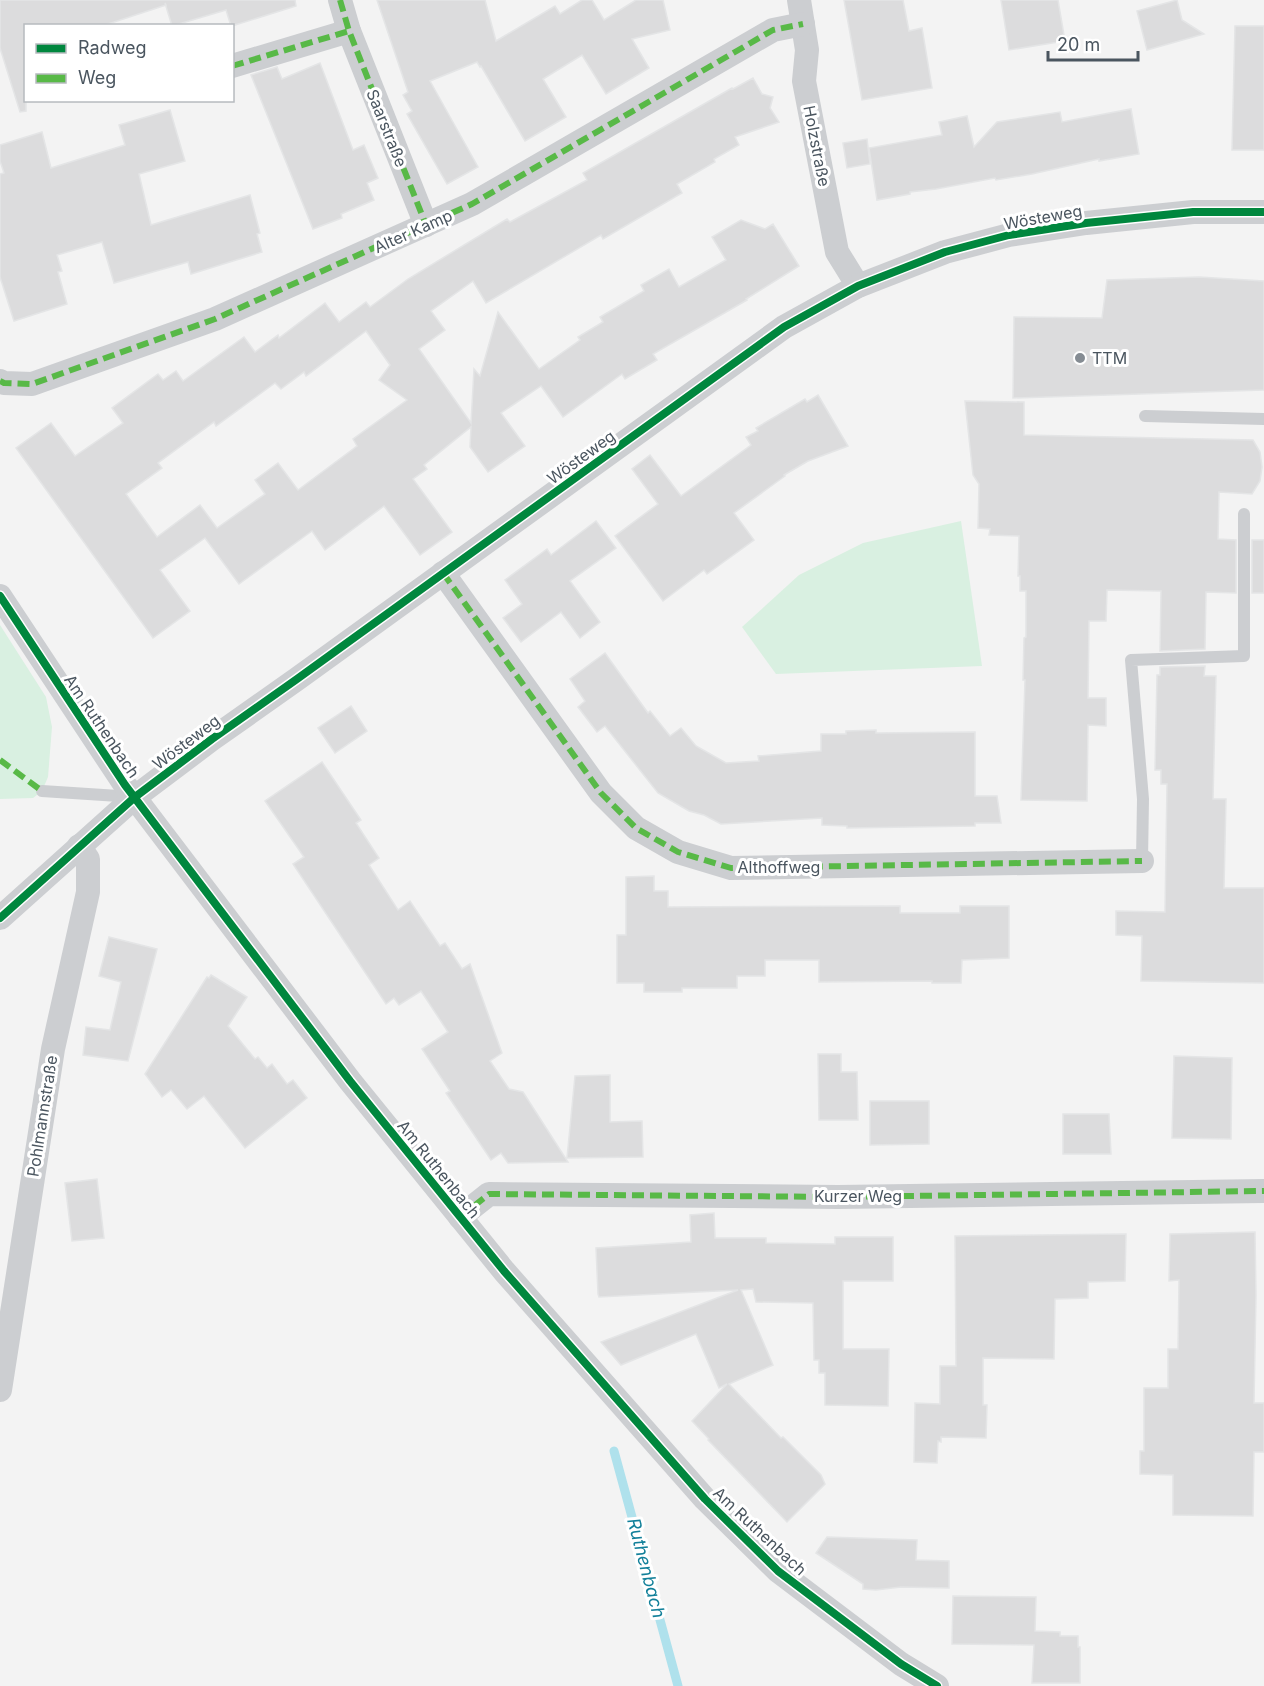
<svg xmlns="http://www.w3.org/2000/svg" width="1264" height="1686" font-family="Inter,sans-serif">
  <style>
    .green { fill: #d9f0e1 }
    .lines { fill: none; stroke-linecap: round; stroke-linejoin: round }
    .stream { stroke: #afe1ec; stroke-width: 9 }
    .building { fill: #dcdcdd; stroke: #e4e5e6; stroke-width: 1.5; fill-rule: evenodd }
    .lane { stroke: #ccced1; stroke-width: 12 }
    .street { stroke: #ccced1; stroke-width: 24 }
    .quiet { stroke: #58b947; stroke-width: 6; stroke-dasharray: 12 6; stroke-linecap: butt }
    .cycleway-casing { stroke: #fff; stroke-width: 11 }
    .cycleway { stroke: #00873e; stroke-width: 8 }
    .poi-dot { fill: #858c93; stroke: #fff; stroke-width: 2 }
    .labels { text-anchor: middle; stroke-width: 6; stroke-linejoin: round; paint-order: stroke }
    .street-label { font-size: 16px; fill: #4a555f; stroke: #fff }
    .poi-label { font-size: 16px; fill: #4a555f; stroke: #fff; text-anchor: start }
    .water-label { font-size: 18px; font-style: italic; fill: #12809a; stroke: #fff }
  </style>
  <rect width="100%" height="100%" fill="#f3f3f3"/>
  <!-- green -->
  <g class="green">
    <path d="M961,521L982,666L776,674L742,627L799,575L863,543Z"/>
    <path d="M0,625L46,697L52,727L48,777L42,791L33,798L0,799Z"/>
  </g>
  <g class="lines">
    <!-- stream -->
    <path class="stream" d="M614,1451L678,1686"/>
  </g>
  <!-- building -->
  <g class="building">
    <path d="M0,0H295L296,6L232,26H231L226,10L172,26L165,3L166,5L102,26H26V111L20,112L0,48Z"/>
    <path d="M377,0H485L496,41L555,6L560,14L582,0H592L604,20L636,0H663L670,30L632,39L649,68L606,94L582,55L543,79L566,117L525,141L481,66L480,67L477,62L430,81L478,167L447,184L407,114L412,111L403,95L408,92Z"/>
    <path d="M844,0H903L909,31L922,28L932,88L862,100Z"/>
    <path d="M1001,0H1058L1065,41L1009,50Z"/>
    <path d="M1177,0L1182,20L1204,34L1147,50L1137,11Z"/>
    <path d="M1235,26H1264V150H1232Z"/>
    <path d="M320,63L353,150L364,145L378,178L367,183L374,200L341,214L342,218L313,229L251,75L277,67L282,79Z"/>
    <path d="M753,78L762,94L773,97L770,108L779,122L735,137L739,145L714,159L715,162L677,184L682,193L603,239L601,235L486,303L473,281L431,311L445,330L419,349L471,423L474,369L480,376L498,312L539,369L580,340L578,337L603,322L600,317L644,291L641,285L669,269L679,287L726,260L712,237L741,220L765,229L773,224L799,266L746,299L747,300L653,354L657,360L625,379L622,374L563,417L541,386L501,413L525,446L488,472L470,447L471,427L424,465L427,469L413,479L452,532L420,555L384,506L325,550L312,531L239,584L205,538L160,570L190,611L153,638L16,448L51,423L75,456L123,423L112,408L158,374L163,380L176,371L183,381L244,337L255,352L278,335L279,338L325,303L339,322L366,302L370,307L408,279L507,219L510,222L587,180L583,173L732,88L733,89ZM366,331L390,365L379,380L407,400L353,439L357,446L298,490L278,463L255,480L265,494L217,528L200,505L157,537L126,494L162,468L158,463L214,422L216,426L275,383L281,389L304,372L306,376Z"/>
    <path d="M1131,109L1139,154L1099,161V159L1032,174L996,180L995,178L936,189L910,192V194L877,200L869,148L942,135L939,122L967,116L974,147L997,122L1060,112L1062,122Z"/>
    <path d="M170,110L185,161L139,174L151,225L250,195L260,233L257,234L262,252L191,274L188,262L114,283L102,242L57,255L62,271L58,272L67,304L14,321L0,277V174L4,173L0,161V145L42,132L51,168L125,145L119,125Z"/>
    <path d="M867,139L870,164L847,168L843,143Z"/>
    <path d="M1199,277L1264,281V390L1013,398L1014,317L1102,318L1107,280Z"/>
    <path d="M818,395L848,446L808,461L784,475L785,476L734,513L754,540L707,574L704,570L663,601L615,536L658,504L632,469L650,455L681,496L751,445L746,437L758,431L756,428L805,399L807,402Z"/>
    <path d="M965,401L1024,402V435L1253,440L1260,452L1262,467L1260,481L1252,494L1219,492L1218,539L1236,540V593L1206,592L1205,649L1160,651L1161,591L1107,590L1106,621H1089L1088,698H1106V726L1088,725L1087,801L1021,800L1025,680H1023L1024,638L1026,637V591H1020V576H1018L1019,536L989,535L990,529L978,528L979,484L973,475Z"/>
    <path d="M596,521L616,548L570,581L600,622L580,638L561,612L521,642L503,618L522,604L505,580L547,549L551,555Z"/>
    <rect x="1252" y="540" width="12" height="53"/>
    <path d="M605,653L648,713L650,711L670,736L681,728L696,746L726,763L759,761L758,756L821,751V734H846V731L876,730V733L975,732V796H997L1001,823H975V826L847,828V826L822,825V818L721,824L704,815L689,811L658,793L605,726L597,732L578,707L585,701L570,679Z"/>
    <path d="M1205,666L1204,676H1216L1213,799H1226L1224,888H1264V983L1141,981L1142,936L1116,935V911L1165,912L1167,784H1161V770H1155L1157,675H1160V667Z"/>
    <path d="M351,706L367,731L335,753L318,728Z"/>
    <path d="M322,762L361,820L356,823L379,858L369,865L398,910L410,901L440,946L445,943L462,969L470,964L502,1053L490,1061L509,1089L523,1092L568,1162L508,1163L501,1153L491,1160L446,1093L450,1091L422,1049L448,1032L421,991L399,1005L394,998L386,1004L293,864L304,857L265,801Z"/>
    <path d="M654,876V891H668V907L900,906V913H960V906H1009V958L962,960L961,983H932V981L819,982V960H765V976H737V988H682V992H644V983H617V935H626V877Z"/>
    <path d="M109,937L157,949L128,1061L83,1055L86,1027L110,1030L121,982L99,976Z"/>
    <path d="M211,975L247,997L228,1026L255,1059L258,1057L267,1068L272,1064L287,1084L293,1080L307,1098L245,1148L204,1096L187,1109L171,1090L162,1097L145,1074L207,977L209,978Z"/>
    <path d="M818,1054H841V1072H857L858,1120H819Z"/>
    <path d="M1174,1056L1232,1058L1231,1139L1172,1138Z"/>
    <path d="M610,1075V1122L642,1121L643,1157L567,1158L575,1076Z"/>
    <path d="M870,1101H929V1144L870,1145Z"/>
    <path d="M1063,1114H1109L1111,1154H1063Z"/>
    <path d="M97,1179L104,1238L72,1241L65,1183Z"/>
    <path d="M714,1213L715,1238H766V1243L835,1244V1237H893V1281H843V1349H889L888,1406L825,1405V1373H819V1360H814L813,1303L756,1302L753,1289L741,1290L773,1365L729,1384L781,1438L783,1437L821,1475L825,1484L787,1522L708,1440L709,1439L692,1421L727,1384L719,1388L696,1334L621,1365L601,1342L738,1290L599,1297L598,1294L596,1248L691,1242L690,1215Z"/>
    <path d="M1255,1232L1256,1295L1254,1403H1264V1452H1254L1253,1516L1173,1515V1475L1140,1474V1451H1144V1388H1168V1349H1178L1179,1280L1169,1281L1170,1234Z"/>
    <path d="M1126,1234L1125,1281L1088,1282V1298L1055,1299L1054,1359L983,1358V1405H987L986,1438L941,1437V1442L938,1441L937,1463L914,1462L915,1403L940,1404V1366H956L955,1236Z"/>
    <path d="M827,1537L917,1540L916,1560L949,1561V1588L901,1587L876,1590L863,1589V1584L816,1553Z"/>
    <path d="M953,1596L1036,1597L1035,1631L1060,1632V1636H1078V1647H1080V1683H1032L1034,1645L952,1644Z"/>
  </g>
  <g class="lines">
    <!-- lane -->
    <g class="lane">
      <path d="M1145,416L1264,419"/>
      <path d="M42,791L134,797"/>
      <path d="M1142,861L1143,799L1131,660L1244,656V514"/>
    </g>
    <!-- street -->
    <g class="street">
      <path d="M340,0L349,31L426,225"/>
      <path d="M799,0L807,50L804,81L837,252L858,286"/>
      <path d="M232,66L349,31"/>
      <path d="M0,381L4,383L32,384L215,319L472,204L773,30L803,24"/>
      <path d="M443,573L601,793L636,828L678,852L731,868L1142,861"/>
      <path d="M0,596L125,785L350,1081L504,1271L705,1499L778,1571L901,1664L937,1686"/>
      <path d="M0,918L135,797L212,739L297,679L784,327L858,286L945,252L1009,235L1086,223L1193,212H1264"/>
      <path d="M460,1217L489,1194L838,1197L1264,1191"/>
      <path d="M0,1390L53,1049L88,892V859L79,846"/>
    </g>
    <!-- quiet -->
    <g class="quiet">
      <path d="M340,0L349,31L426,225"/>
      <path d="M232,66L349,31"/>
      <path d="M0,381L4,383L32,384L215,319L472,204L773,30L803,24"/>
      <path d="M443,573L601,793L636,828L678,852L731,868L1142,861"/>
      <path d="M0,760L42,791"/>
      <path d="M460,1217L489,1194L838,1197L1264,1191"/>
    </g>
    <defs>
      <g id="cycleway">
        <path d="M0,596L125,785L350,1081L504,1271L705,1499L778,1571L901,1664L937,1686"/>
        <path d="M0,918L135,797L212,739L297,679L784,327L858,286L945,252L1009,235L1086,223L1193,212H1264"/>
      </g>
    </defs>
    <!-- cycleway casing -->
    <use href="#cycleway" class="cycleway-casing"/>
    <!-- cycleway -->
    <use href="#cycleway" class="cycleway"/>
  </g>
  <!-- markers -->
  <circle class="poi-dot" cx="1080" cy="358" r="6"/>
  <g class="labels">
    <!-- street labels -->
    <g class="street-label">
      <text transform="translate(387 128) rotate(68)" y="6">Saarstraße</text>
      <text transform="translate(817 146) rotate(79)" y="6">Holzstraße</text>
      <text transform="translate(1043 217) rotate(-10)" y="6">Wösteweg</text>
      <text transform="translate(413 231) rotate(-24)" y="6">Alter Kamp</text>
      <text transform="translate(581 457) rotate(-36)" y="6">Wösteweg</text>
      <text transform="translate(102 726) rotate(56)" y="6">Am Ruthenbach</text>
      <text transform="translate(186 742) rotate(-37)" y="6">Wösteweg</text>
      <text x="779" y="873">Althoffweg</text>
      <text transform="translate(42 1116) rotate(-81)" y="6">Pohlmannstraße</text>
      <text transform="translate(439 1169) rotate(51)" y="6">Am Ruthenbach</text>
      <text x="858" y="1202">Kurzer Weg</text>
      <text transform="translate(760 1531) rotate(43)" y="6">Am Ruthenbach</text>
    </g>
    <!-- poi labels -->
    <g class="poi-label">
      <text x="1092" y="364">TTM</text>
    </g>
    <!-- water labels -->
    <g class="water-label">
      <text transform="translate(646 1568) rotate(75)" y="6">Ruthenbach</text>
    </g>
  </g>
  <!-- legend -->
  <rect x="24" y="24" width="210" height="78" fill="#ffffff" stroke="#b7bbbf" stroke-width="1.5"/>
  <rect x="36" y="44" width="30" height="9" fill="#00873e" stroke="#b7bbbf" stroke-width="1.5"/>
  <text x="78" y="54" font-size="18" fill="#4a555f">Radweg</text>
  <rect x="36" y="74" width="30" height="9" fill="#58b947" stroke="#b7bbbf" stroke-width="1.5"/>
  <text x="78" y="84" font-size="18" fill="#4a555f">Weg</text>
  <!-- scale -->
  <path d="M1048 51v9h90v-9" fill="none" stroke="#4a555f" stroke-width="3"/>
  <text x="1057" y="51" font-size="18" fill="#4a555f" stroke="#ffffff" stroke-width="4.5" paint-order="stroke">20 m</text>
</svg>
